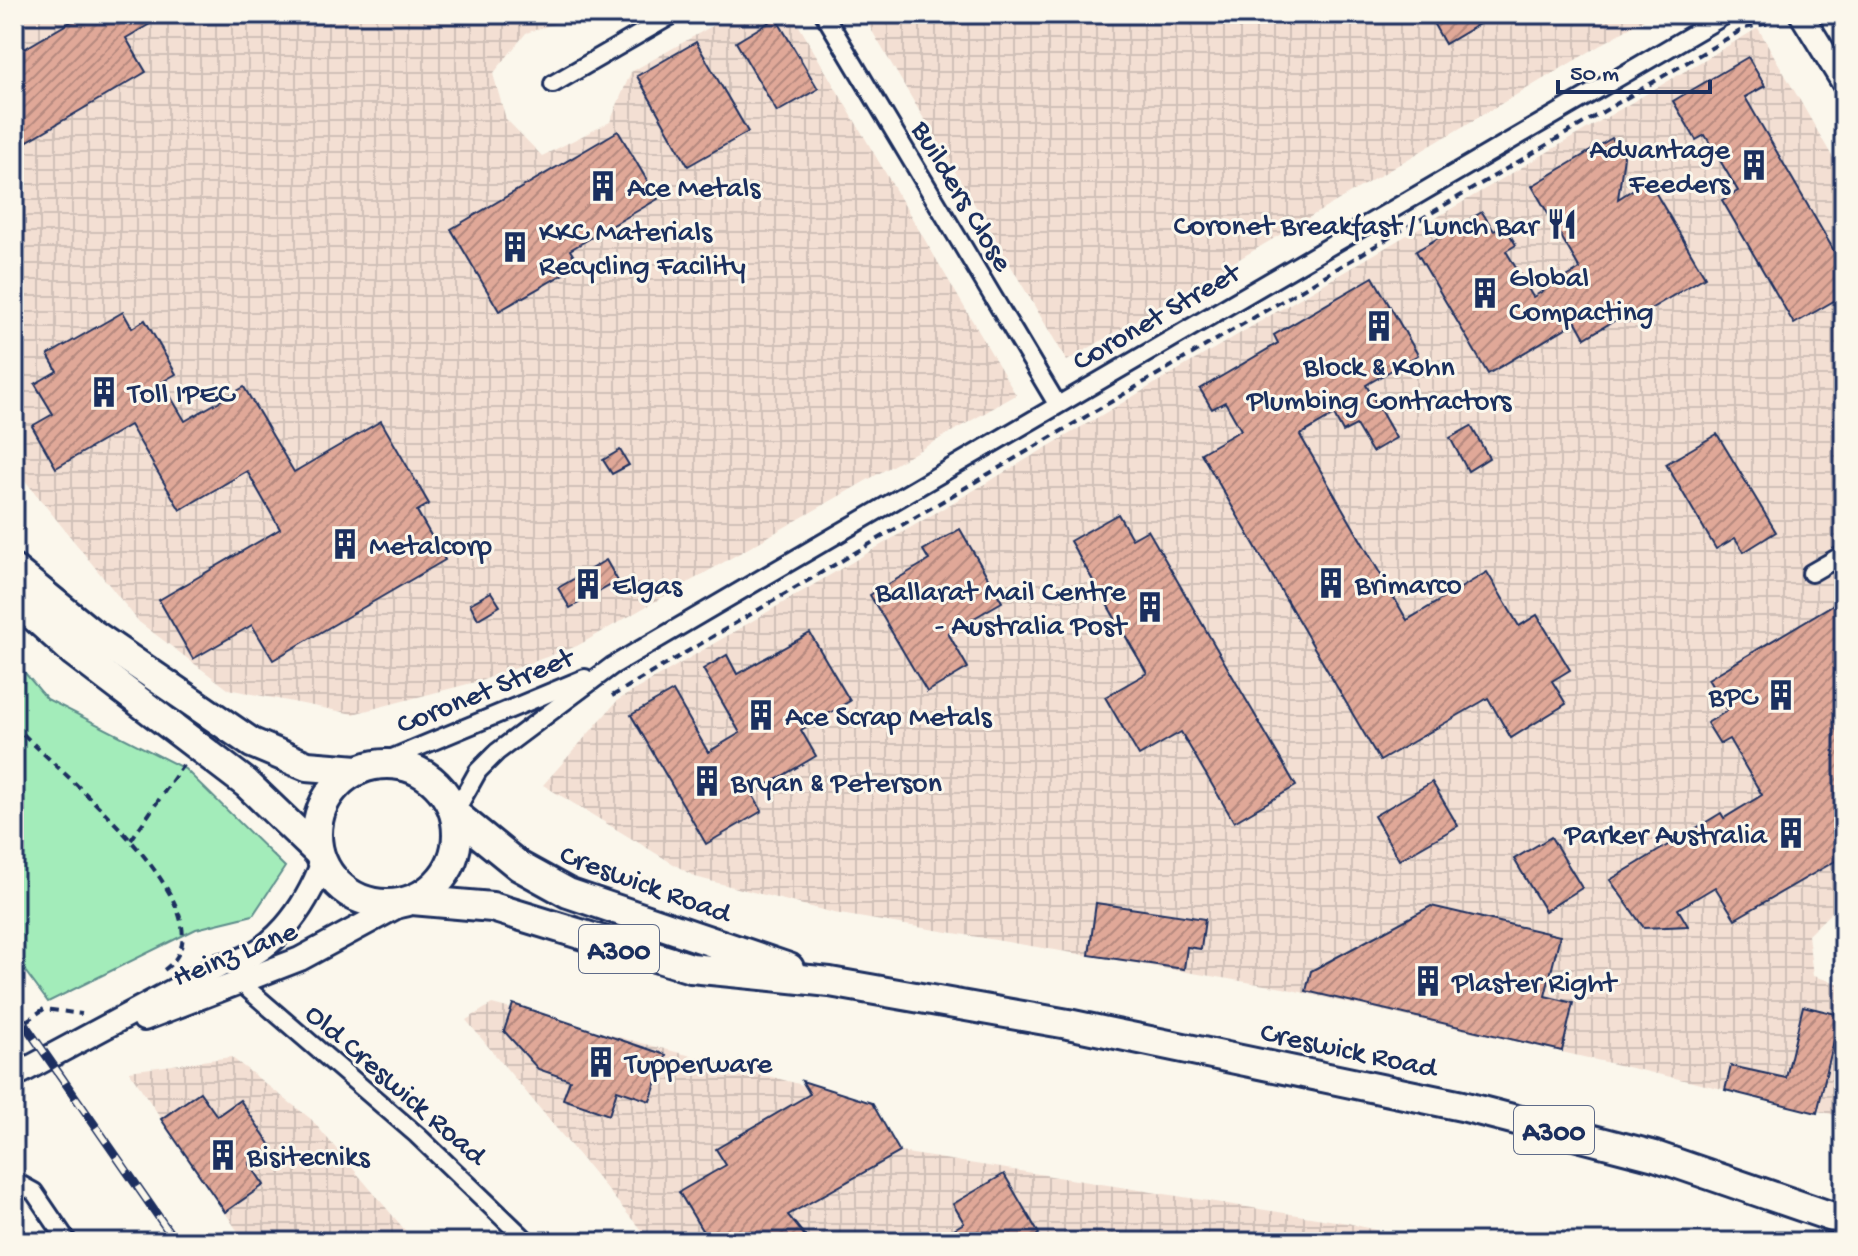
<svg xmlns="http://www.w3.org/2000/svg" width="1858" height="1256" font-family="'Gochi Hand',sans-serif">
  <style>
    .industrial { fill: url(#industrial-grid) }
    .park { fill: #a3ecba; stroke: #5f8e8c; stroke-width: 2 }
    .building { fill: url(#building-hatch); stroke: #1b2f5e; stroke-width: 2 }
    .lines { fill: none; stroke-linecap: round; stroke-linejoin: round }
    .street-casing { stroke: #1b2f5e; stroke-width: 22 }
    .secondary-casing { stroke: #1b2f5e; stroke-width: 28 }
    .highway-casing { stroke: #1b2f5e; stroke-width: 34 }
    .path { stroke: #1b2f5e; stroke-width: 4; stroke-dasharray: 8 6; stroke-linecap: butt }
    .street { stroke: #fbf7ec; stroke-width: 16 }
    .secondary { stroke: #fbf7ec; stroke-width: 22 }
    .highway { stroke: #fbf7ec; stroke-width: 28 }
    .rail-casing { stroke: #1b2f5e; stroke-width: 9 }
    .rail { stroke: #fbf7ec; stroke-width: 6; stroke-dasharray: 18; stroke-linecap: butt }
    .labels { text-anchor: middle; stroke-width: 6; stroke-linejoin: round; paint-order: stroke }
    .shield { fill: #fbf7ec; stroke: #5e6b89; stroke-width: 2 }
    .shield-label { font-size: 28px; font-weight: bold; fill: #1b2f5e }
    .poi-label { font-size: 30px; fill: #1b2f5e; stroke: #fbf7ec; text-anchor: start }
    .street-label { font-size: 30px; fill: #1b2f5e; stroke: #fbf7ec }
  </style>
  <defs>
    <pattern id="industrial-grid" width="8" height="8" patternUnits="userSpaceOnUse" patternTransform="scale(2)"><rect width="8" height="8" fill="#f3dfd3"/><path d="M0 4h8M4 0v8" fill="none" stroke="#d0c0b8"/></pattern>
    <pattern id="building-hatch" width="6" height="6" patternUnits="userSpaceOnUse" patternTransform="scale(2)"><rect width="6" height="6" fill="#e0a898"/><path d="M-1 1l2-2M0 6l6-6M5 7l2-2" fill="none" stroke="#b5897f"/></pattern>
  </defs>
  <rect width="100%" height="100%" fill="#fbf7ec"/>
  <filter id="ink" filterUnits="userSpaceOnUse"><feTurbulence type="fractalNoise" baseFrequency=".0125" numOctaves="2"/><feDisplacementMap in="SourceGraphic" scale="16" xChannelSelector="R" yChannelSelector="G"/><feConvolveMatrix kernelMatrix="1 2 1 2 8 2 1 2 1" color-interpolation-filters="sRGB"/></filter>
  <g filter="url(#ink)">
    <!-- industrial -->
    <g class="industrial">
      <path d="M14,14H584L526,33L493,74L506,119L542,156L610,122L631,72L733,14H792L1016,395L577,646L483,680L353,714L228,689L139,622L14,467Z"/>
      <path d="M862,14H1653L1067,361Z"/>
      <path d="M1758,28L1844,177V900L1808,935L1813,976L1844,985V1117L1283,988L834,913L695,877L543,785L618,700Z"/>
      <path d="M492,1004L872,1103L900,1152L1348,1223L1421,1242H651L466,1020Z"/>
      <path d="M231,1057L311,1119L415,1242H245L129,1071Z"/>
    </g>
    <!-- park -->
    <path class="park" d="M14,660L47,699L185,769L285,867L253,915L196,929L48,1002L14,956Z"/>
    <!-- building -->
    <g class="building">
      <path d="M84,14H167L126,38L146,72L14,149V55Z"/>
      <path d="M1428,14H1496L1445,44Z"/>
      <path d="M776,18L818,89L777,112L736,42Z"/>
      <path d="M696,42L748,132L688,166L637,76Z"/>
      <path d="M1748,57L1765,86L1745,97L1844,268V295L1794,324L1722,200L1738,191L1705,135L1696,140L1673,101Z"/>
      <path d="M618,131L658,199L570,250L579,265L499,311L451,229Z"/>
      <path d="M1612,138L1624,156L1618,199L1648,180L1705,277L1628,322L1624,315L1585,338L1576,322L1488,374L1416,251L1482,212L1494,231L1504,225L1516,245L1506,251L1533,297L1580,269L1532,186Z"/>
      <path d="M1373,277L1418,355L1366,385L1396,438L1372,452L1356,425L1343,432L1334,415L1300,435L1407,620L1487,572L1519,626L1537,615L1570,670L1552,681L1566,704L1511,738L1488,698L1380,761L1201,453L1241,430L1225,402L1212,409L1200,389L1278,343L1274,335Z"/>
      <path d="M123,312L132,328L145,320L176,374L162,382L185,421L244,387L294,472L381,421L429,504L417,511L445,560L273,660L252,625L193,659L159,600L280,529L247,471L180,510L130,425L56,468L32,426L53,414L35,384L57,371L48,355Z"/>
      <path d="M1471,426L1489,458L1468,471L1450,438Z"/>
      <path d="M1717,434L1776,532L1744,552L1735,538L1716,549L1666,464Z"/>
      <path d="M620,450L629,465L612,474L603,460Z"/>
      <path d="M1118,514L1132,539L1148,530L1296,786L1234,822L1181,732L1139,756L1105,697L1147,673L1070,541Z"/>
      <path d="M960,529L1002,602L948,633L968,668L927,692L870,595L929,560L923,550Z"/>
      <path d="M606,560L618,581L570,608L558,588Z"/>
      <path d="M491,592L500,606L478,619L470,604Z"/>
      <path d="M1844,598V856L1735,919L1715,887L1678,909L1688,926L1644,928L1610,880L1721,813L1724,818L1762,795L1729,739L1720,744L1707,723L1727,711L1708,679Z"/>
      <path d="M810,633L850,701L801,730L816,756L752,794L762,811L706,844L631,715L673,691L708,752L740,733L703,669L727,655L737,674Z"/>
      <path d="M1432,782L1458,826L1399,860L1374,816Z"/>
      <path d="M1551,837L1582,888L1545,911L1514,859Z"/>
      <path d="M1096,903L1205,919L1201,949L1187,947L1184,969L1089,955Z"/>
      <path d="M1431,906L1560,936L1545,996L1573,1003L1562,1051L1306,991L1311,971Z"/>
      <path d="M513,1004L666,1055L650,1101L617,1090L609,1115L563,1099L570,1080L538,1069L504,1031Z"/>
      <path d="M1803,1006L1840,1015L1817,1113L1725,1090L1731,1066L1786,1078Z"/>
      <path d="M802,1081L872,1103L900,1152L788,1215L810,1242H709L679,1192L726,1165L716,1149L810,1094Z"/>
      <path d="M200,1092L217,1116L240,1100L272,1147L249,1163L264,1185L225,1212L161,1119Z"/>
      <path d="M1004,1174L1039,1234L1025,1242H932L964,1223L953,1204Z"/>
    </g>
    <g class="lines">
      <defs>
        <g id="street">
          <path d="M824,14L1057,404"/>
          <path d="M553,84L674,14"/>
          <path d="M1811,573L1844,554"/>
          <path d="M378,764L585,678"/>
          <path d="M455,812L478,771L497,752L612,666L1727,14"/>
          <path d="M238,976L242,984L417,1135L528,1242"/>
          <path d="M14,1181L34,1192L68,1242"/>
        </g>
        <g id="secondary">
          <path d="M1801,14L1844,84"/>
          <path d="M144,1019L300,959L409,900"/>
          <path d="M14,1076L221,965C273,957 306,907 323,862"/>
        </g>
        <g id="highway">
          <path d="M14,570L90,632L252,743L307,766L358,770"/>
          <path d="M14,598L74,652L246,783L319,853"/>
          <circle cx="387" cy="834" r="70"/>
          <path d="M455,814L519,866L568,893L789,968"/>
          <path d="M412,900L492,907L691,968L830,982L1068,1024L1462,1106L1655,1156L1844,1221"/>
        </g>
      </defs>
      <!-- street casing -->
      <use href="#street" class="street-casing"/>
      <!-- secondary casing -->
      <use href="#secondary" class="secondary-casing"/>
      <!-- highway casing -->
      <use href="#highway" class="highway-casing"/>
      <!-- path -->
      <g class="path">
        <path d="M612,696L1745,28L1770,23"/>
        <path d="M14,724C49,766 243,914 164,970"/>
        <path d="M131,840L183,765"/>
        <path d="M14,1029L44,1009L82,1014"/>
      </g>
      <!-- street -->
      <use href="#street" class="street"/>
      <!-- secondary -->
      <use href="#secondary" class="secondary"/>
      <!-- highway -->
      <use href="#highway" class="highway"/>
      <defs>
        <path id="rail" d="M14,1009L176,1242"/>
      </defs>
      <!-- rail casing -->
      <use href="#rail" class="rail-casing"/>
      <!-- rail -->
      <use href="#rail" class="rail"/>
    </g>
  </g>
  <!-- icons -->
  <defs>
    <symbol id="building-bare" viewBox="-9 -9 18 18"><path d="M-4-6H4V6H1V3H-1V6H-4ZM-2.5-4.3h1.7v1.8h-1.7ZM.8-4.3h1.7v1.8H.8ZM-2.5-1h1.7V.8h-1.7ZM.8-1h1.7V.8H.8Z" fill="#1b2f5e" stroke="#fbf7ec" stroke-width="2.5" paint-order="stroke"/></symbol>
    <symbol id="restaurant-bare" viewBox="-9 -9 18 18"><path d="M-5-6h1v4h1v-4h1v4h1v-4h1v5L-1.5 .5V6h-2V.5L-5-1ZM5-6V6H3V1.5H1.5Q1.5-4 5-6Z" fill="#1b2f5e" stroke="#fbf7ec" stroke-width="2.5" paint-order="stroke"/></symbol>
  </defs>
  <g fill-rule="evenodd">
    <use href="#building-bare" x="1732" y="143" width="44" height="44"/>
    <use href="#building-bare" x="581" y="164" width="44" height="44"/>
    <use href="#restaurant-bare" x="1540" y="202" width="44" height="44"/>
    <use href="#building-bare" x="493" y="225" width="44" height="44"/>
    <use href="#building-bare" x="1463" y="271" width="44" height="44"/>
    <use href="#building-bare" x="1357" y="304" width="44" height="44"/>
    <use href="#building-bare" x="82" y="370" width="44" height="44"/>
    <use href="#building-bare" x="323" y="522" width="44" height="44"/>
    <use href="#building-bare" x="1309" y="561" width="44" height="44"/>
    <use href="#building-bare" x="566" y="562" width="44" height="44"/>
    <use href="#building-bare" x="1128" y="585" width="44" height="44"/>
    <use href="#building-bare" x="1759" y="673" width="44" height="44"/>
    <use href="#building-bare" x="739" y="693" width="44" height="44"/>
    <use href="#building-bare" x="685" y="759" width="44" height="44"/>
    <use href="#building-bare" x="1769" y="811" width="44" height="44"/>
    <use href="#building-bare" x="1406" y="959" width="44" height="44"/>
    <use href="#building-bare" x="579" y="1040" width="44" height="44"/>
    <use href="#building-bare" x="201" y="1133" width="44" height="44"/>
  </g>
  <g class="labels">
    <!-- shield labels -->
    <g class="shield">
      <rect x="579" y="925" width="80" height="48" rx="6"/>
      <rect x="1514" y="1106" width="80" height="48" rx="6"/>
    </g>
    <g class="shield-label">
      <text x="619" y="959">A300</text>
      <text x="1554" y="1140">A300</text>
    </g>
    <!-- poi labels -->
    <g class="poi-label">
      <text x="1730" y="158" text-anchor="end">Advantage<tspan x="1730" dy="34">Feeders</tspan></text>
      <text x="627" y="196">Ace Metals</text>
      <text x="1538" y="234" text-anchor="end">Coronet Breakfast / Lunch Bar</text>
      <text x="539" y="240">KKC Materials<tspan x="539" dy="34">Recycling Facility</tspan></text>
      <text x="1509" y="286">Global<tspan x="1509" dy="34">Compacting</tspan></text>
      <text x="1379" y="375" text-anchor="middle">Block &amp; Kohn<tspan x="1379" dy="34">Plumbing Contractors</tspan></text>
      <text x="128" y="402">Toll IPEC</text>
      <text x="369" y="554">Metalcorp</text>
      <text x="1355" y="593">Brimarco</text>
      <text x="612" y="594">Elgas</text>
      <text x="1126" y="600" text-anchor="end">Ballarat Mail Centre<tspan x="1126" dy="34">- Australia Post</tspan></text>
      <text x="1757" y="705" text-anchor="end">BPC</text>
      <text x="785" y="725">Ace Scrap Metals</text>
      <text x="731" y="791">Bryan &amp; Peterson</text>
      <text x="1767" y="843" text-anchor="end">Parker Australia</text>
      <text x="1452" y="991">Plaster Right</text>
      <text x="625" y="1072">Tupperware</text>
      <text x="247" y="1165">Bisitecniks</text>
    </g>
    <!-- street labels -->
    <g class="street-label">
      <text transform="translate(964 195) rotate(59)" y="10">Builders Close</text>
      <text transform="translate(1155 315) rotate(-30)" y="10">Coronet Street</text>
      <text transform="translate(484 689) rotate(-22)" y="10">Coronet Street</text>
      <text transform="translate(646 882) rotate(20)" y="10">Creswick Road</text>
      <text transform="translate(234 952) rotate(-22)" y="10">Heinz Lane</text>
      <text transform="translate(1349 1048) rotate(12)" y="10">Creswick Road</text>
      <text transform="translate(397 1083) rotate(41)" y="10">Old Creswick Road</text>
    </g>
  </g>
  <!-- margin -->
  <rect width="1858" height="1256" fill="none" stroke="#fbf7ec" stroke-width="48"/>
  <rect x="24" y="24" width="1810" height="1208" fill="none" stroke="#1b2f5e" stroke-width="3" filter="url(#ink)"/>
  <!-- scale -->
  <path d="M1558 80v12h152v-12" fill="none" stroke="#1b2f5e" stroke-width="4"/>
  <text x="1570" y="80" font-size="24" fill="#1b2f5e" stroke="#fbf7ec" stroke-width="6" paint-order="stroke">50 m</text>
</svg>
